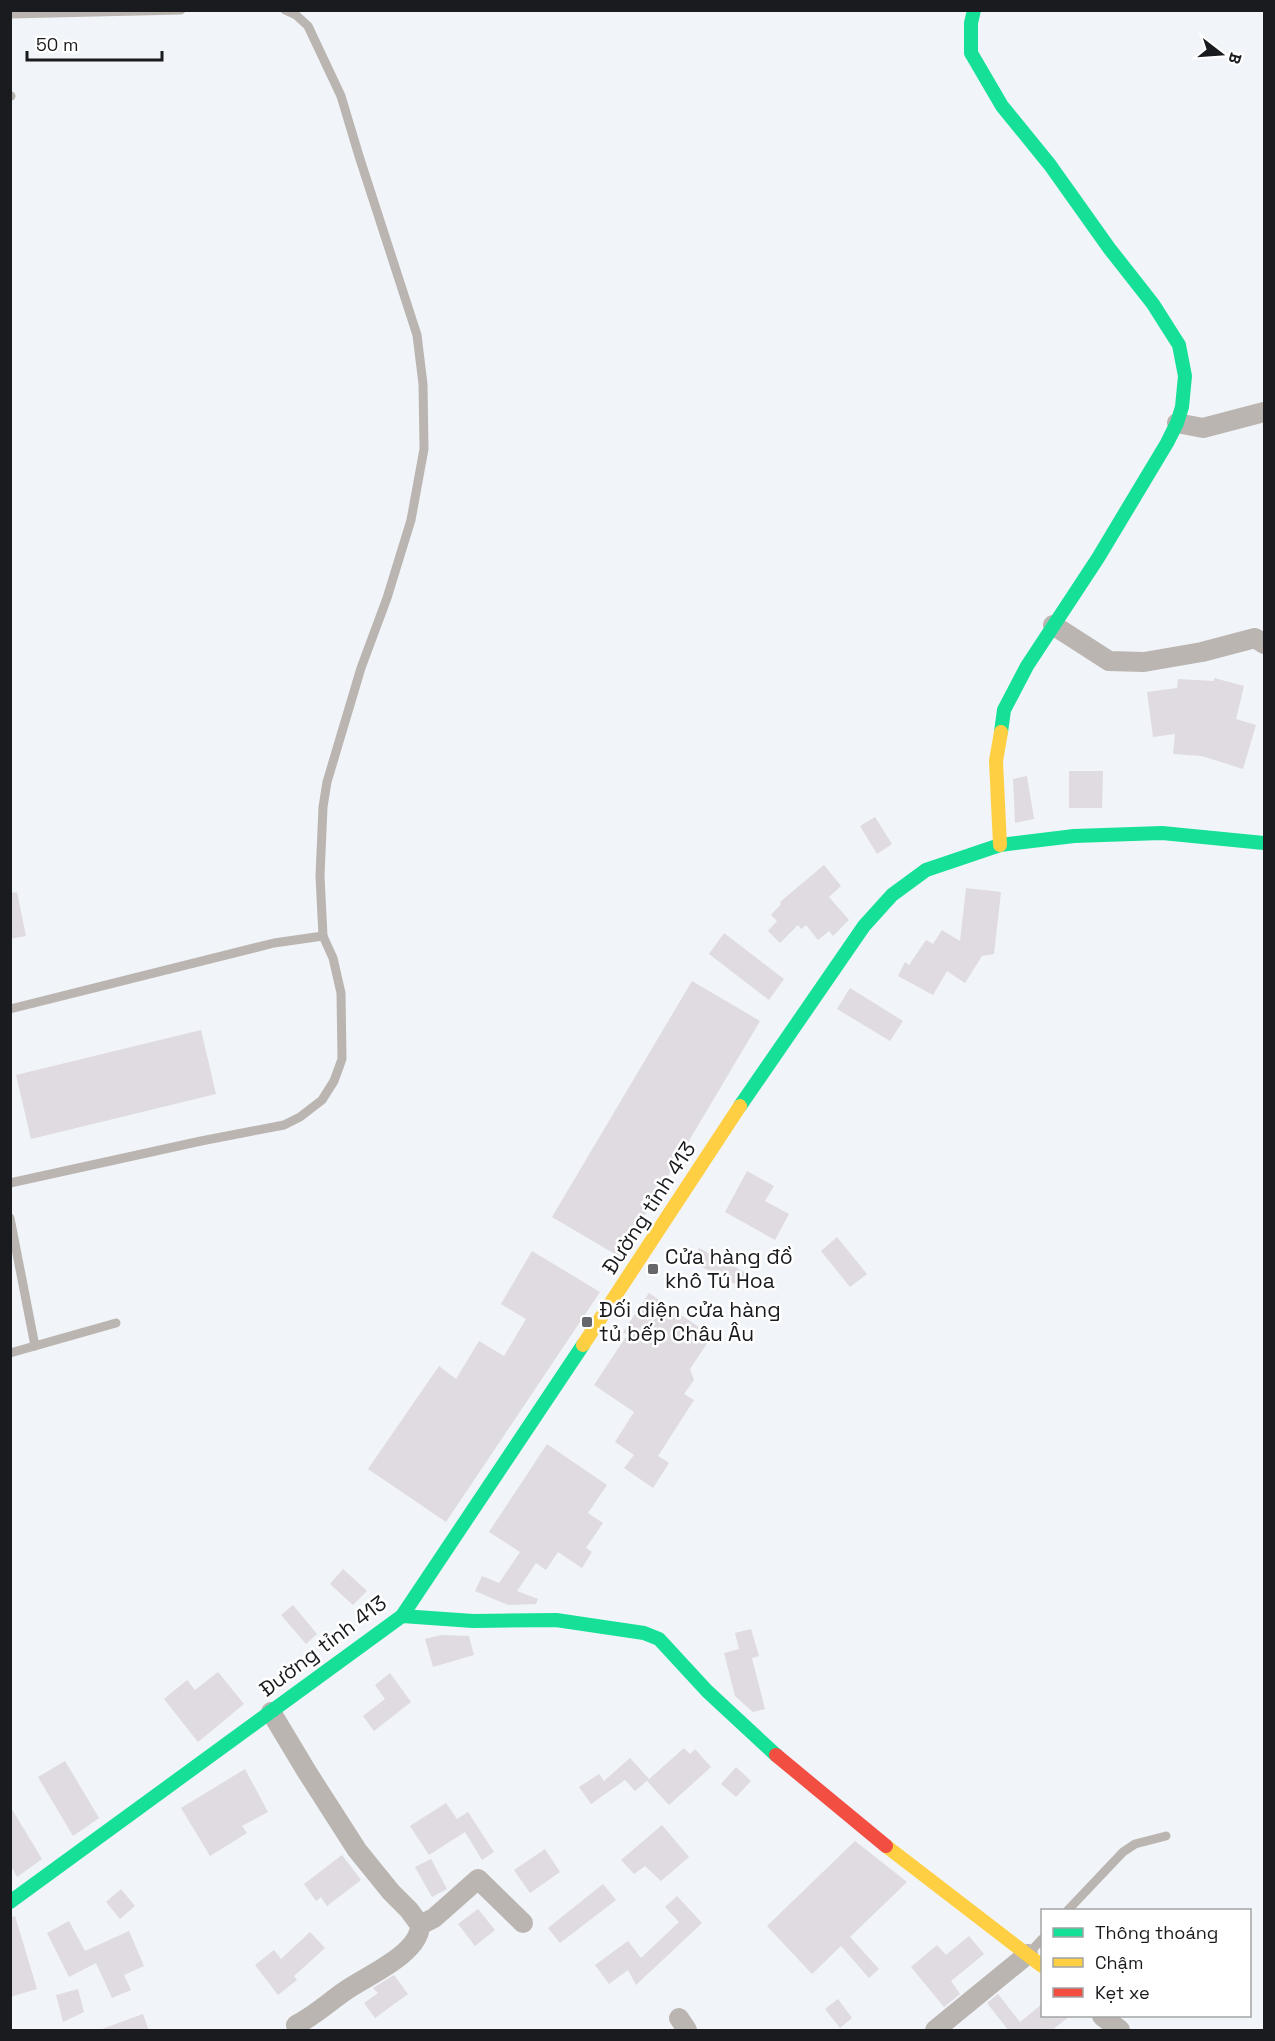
<svg xmlns="http://www.w3.org/2000/svg" width="1275" height="2041" font-family="'Space Grotesk',sans-serif">
  <style>
    .building { fill: #dfdbe1 }
    .lines { fill: none; stroke-linecap: round; stroke-linejoin: round }
    .lane { stroke: #bbb5b1; stroke-width: 9 }
    .street { stroke: #bbb5b1; stroke-width: 20 }
    .fast { stroke: #16e098; stroke-width: 14 }
    .slow { stroke: #ffcf43; stroke-width: 14 }
    .jam { stroke: #f24e42; stroke-width: 14 }
    .poi-dot { fill: #65676a; stroke: #fff; stroke-width: 2 }
    .labels { text-anchor: middle; stroke-width: 5; stroke-linejoin: round; paint-order: stroke }
    .street-label { font-size: 21px; fill: #1a1b1e; stroke: #fff }
    .poi-label { font-size: 21px; fill: #1a1b1e; stroke: #fff; text-anchor: start }
  </style>
  <rect width="100%" height="100%" fill="#f1f4f8"/>
  <!-- building -->
  <g class="building">
    <path d="M1214,678L1244,686L1236,719L1256,725L1243,769L1202,756L1173,754L1175,734L1153,737L1147,692L1177,688L1178,679L1214,681Z"/>
    <path d="M1069,771H1103L1102,808H1069Z"/>
    <path d="M1027,776L1034,819L1015,823L1013,779Z"/>
    <path d="M875,817L892,844L877,854L860,826Z"/>
    <path d="M824,865L841,886L829,897L849,920L833,936L829,931L818,940L806,925L801,929L798,925L780,943L768,931L777,921L771,915L781,904L780,902Z"/>
    <path d="M966,888L1001,892L994,954L982,956L965,983L947,971L933,995L898,976L905,962L909,965L926,940L933,944L942,930L960,941Z"/>
    <path d="M17,892L26,936L10,939V893Z"/>
    <path d="M724,933L784,979L769,1000L709,954Z"/>
    <path d="M692,981L760,1021L620,1257L552,1217Z"/>
    <path d="M850,988L903,1021L890,1041L837,1009Z"/>
    <path d="M201,1030L216,1094L31,1139L16,1075Z"/>
    <path d="M747,1171L774,1186L765,1201L789,1214L775,1240L725,1212Z"/>
    <path d="M837,1237L867,1274L850,1287L821,1251Z"/>
    <path d="M699,1248L746,1273L739,1286L692,1262Z"/>
    <path d="M532,1251L600,1292L446,1522L368,1469L439,1366L456,1379L479,1341L504,1356L526,1319L501,1304Z"/>
    <path d="M649,1293L712,1336L690,1369L694,1380L684,1394L694,1400L658,1456L669,1463L653,1488L624,1468L634,1455L615,1442L634,1412L594,1385L627,1335L623,1332Z"/>
    <path d="M547,1444L607,1485L588,1513L603,1523L586,1548L592,1552L582,1568L558,1552L546,1570L536,1563L517,1591L538,1599L536,1604L508,1605L475,1591L482,1576L499,1583L520,1552L489,1532Z"/>
    <path d="M343,1569L367,1591L353,1605L330,1584Z"/>
    <path d="M293,1605L317,1634L306,1644L281,1615Z"/>
    <path d="M751,1629L759,1656L752,1658L765,1709L753,1712L735,1696L724,1653L739,1649L735,1633Z"/>
    <path d="M441,1635L469,1636L474,1655L433,1667L425,1639Z"/>
    <path d="M218,1672L244,1704L198,1742L164,1699L187,1680L195,1690Z"/>
    <path d="M390,1673L411,1702L374,1731L363,1716L385,1699L375,1685Z"/>
    <path d="M684,1748L690,1754L695,1749L711,1767L669,1805L647,1781Z"/>
    <path d="M630,1758L649,1779L635,1791L625,1780L591,1804L579,1787L599,1774L604,1781Z"/>
    <path d="M65,1761L99,1818L73,1836L38,1777Z"/>
    <path d="M736,1767L751,1781L736,1797L721,1784Z"/>
    <path d="M245,1769L268,1812L242,1826L247,1833L210,1856L181,1808Z"/>
    <path d="M446,1803L457,1819L468,1812L494,1852L482,1860L465,1832L429,1855L410,1826Z"/>
    <path d="M10,1806L42,1859L17,1877L10,1864Z"/>
    <path d="M662,1825L689,1857L661,1881L645,1866L634,1874L621,1860Z"/>
    <path d="M855,1841L907,1882L850,1937L879,1969L869,1978L841,1946L812,1974L767,1926Z"/>
    <path d="M545,1849L560,1872L530,1893L514,1870Z"/>
    <path d="M342,1855L361,1880L327,1906L321,1897L316,1901L304,1884Z"/>
    <path d="M431,1859L447,1889L432,1897L415,1867Z"/>
    <path d="M603,1884L616,1900L560,1943L548,1928Z"/>
    <path d="M121,1889L135,1906L120,1919L106,1902Z"/>
    <path d="M677,1896L702,1923L636,1985L628,1970L609,1984L595,1965L628,1941L641,1958L679,1922L665,1907Z"/>
    <path d="M478,1909L495,1930L475,1946L458,1924Z"/>
    <path d="M15,1916L37,1989L10,1997V1918Z"/>
    <path d="M69,1921L85,1951L129,1931L144,1966L124,1975L131,1990L112,1998L96,1963L69,1977L47,1933Z"/>
    <path d="M310,1932L325,1948L294,1976L297,1980L278,1995L255,1965L274,1950L281,1959Z"/>
    <path d="M969,1936L984,1954L951,1981L960,1994L944,2007L911,1967L937,1945L946,1955Z"/>
    <path d="M394,1975L408,1994L375,2018L364,2003L378,1993L373,1988Z"/>
    <path d="M78,1989L84,2012L63,2022L56,1995Z"/>
    <path d="M998,1994L1020,2022L1042,2004V2016H1070L1051,2031H1009L987,2003Z"/>
    <path d="M838,1999L852,2018L840,2028L825,2009Z"/>
    <path d="M143,2014L149,2031H103L102,2029Z"/>
  </g>
  <g class="lines">
    <!-- lane -->
    <g class="lane">
      <path d="M10,14L181,10"/>
      <path d="M10,96H11"/>
      <path d="M10,1009L274,943L323,936"/>
      <path d="M10,1183L201,1141L284,1125L300,1117L322,1100L334,1081L342,1059L341,993L333,958L323,936L320,876L323,807L327,782L361,668L387,598L411,520L424,449L423,384L417,335L359,156L341,96L308,26L296,15L285,10"/>
      <path d="M10,1218L35,1346"/>
      <path d="M10,1353L116,1323"/>
      <path d="M1068,1910L1123,1852L1135,1844L1166,1836"/>
      <path d="M1030,1952L1042,1939"/>
    </g>
    <!-- street -->
    <g class="street">
      <path d="M1177,423L1203,428L1264,412"/>
      <path d="M1053,625L1109,661L1144,662L1202,652L1255,638L1264,644"/>
      <path d="M271,1712L307,1772L357,1850L391,1892L409,1910L420,1925C420,1954 366,1976 345,1991C329,2002 314,2016 296,2025"/>
      <path d="M420,1925L434,1918L478,1879L523,1923"/>
      <path d="M1102,2016L1120,2030"/>
      <path d="M679,2018L687,2030"/>
      <path d="M935,2030L1028,1954"/>
    </g>
    <!-- fast -->
    <g class="fast">
      <path d="M974,10L971,23V53L1002,106L1050,165L1109,248L1153,304L1179,345L1185,376L1182,407L1177,423L1167,443L1098,558L1027,666L1004,710L1001,732"/>
      <path d="M740,1106L864,926L892,895L926,870L1000,845L1074,836L1162,833L1264,843"/>
      <path d="M402,1616L473,1621L556,1620L644,1633L659,1639L707,1691L776,1755"/>
      <path d="M10,1902L402,1616L583,1345"/>
    </g>
    <!-- slow -->
    <g class="slow">
      <path d="M1000,845L996,761L1001,732"/>
      <path d="M583,1345L740,1106"/>
      <path d="M886,1846L1042,1966"/>
    </g>
    <!-- jam -->
    <path class="jam" d="M776,1755L886,1846"/>
  </g>
  <!-- markers -->
  <g class="poi-dot">
    <rect x="647" y="1263" width="12" height="12" rx="3"/>
    <rect x="581" y="1316" width="12" height="12" rx="3"/>
  </g>
  <g class="labels">
    <!-- street labels -->
    <g class="street-label">
      <text transform="translate(649 1208) rotate(-57)" y="7">Đường tỉnh 413</text>
      <text transform="translate(323 1646) rotate(-37)" y="7">Đường tỉnh 413</text>
    </g>
    <!-- poi labels -->
    <g class="poi-label">
      <text x="665" y="1264">Cửa hàng đồ<tspan x="665" dy="24">khô Tú Hoa</tspan></text>
      <text x="599" y="1317">Đối diện cửa hàng<tspan x="599" dy="24">tủ bếp Châu Âu</tspan></text>
    </g>
  </g>
  <!-- border -->
  <rect width="1275" height="2041" fill="none" stroke="#1a1b1e" stroke-width="24"/>
  <!-- legend -->
  <rect x="1041" y="1909" width="210" height="108" fill="#ffffff" stroke="#a3a4a5" stroke-width="1.5"/>
  <rect x="1053" y="1928" width="30" height="9" fill="#16e098" stroke="#a3a4a5" stroke-width="1.5"/>
  <text x="1095" y="1939" font-size="18" fill="#1a1b1e">Thông thoáng</text>
  <rect x="1053" y="1958" width="30" height="9" fill="#ffcf43" stroke="#a3a4a5" stroke-width="1.5"/>
  <text x="1095" y="1969" font-size="18" fill="#1a1b1e">Chậm</text>
  <rect x="1053" y="1988" width="30" height="9" fill="#f24e42" stroke="#a3a4a5" stroke-width="1.5"/>
  <text x="1095" y="1999" font-size="18" fill="#1a1b1e">Kẹt xe</text>
  <!-- north arrow -->
  <g transform="translate(1221 54) rotate(107)" stroke="#ffffff" stroke-width="4.5" paint-order="stroke">
  <path d="M0-4.5L10 22L0 15L-10 22Z" fill="#1a1b1e"/>
  <text y="-9" font-size="16" font-weight="bold" text-anchor="middle" fill="#1a1b1e">B</text>
  </g>
  <!-- scale -->
  <path d="M27 51v9h135v-9" fill="none" stroke="#1a1b1e" stroke-width="3"/>
  <text x="36" y="51" font-size="18" fill="#1a1b1e" stroke="#ffffff" stroke-width="4.5" paint-order="stroke">50 m</text>
</svg>
